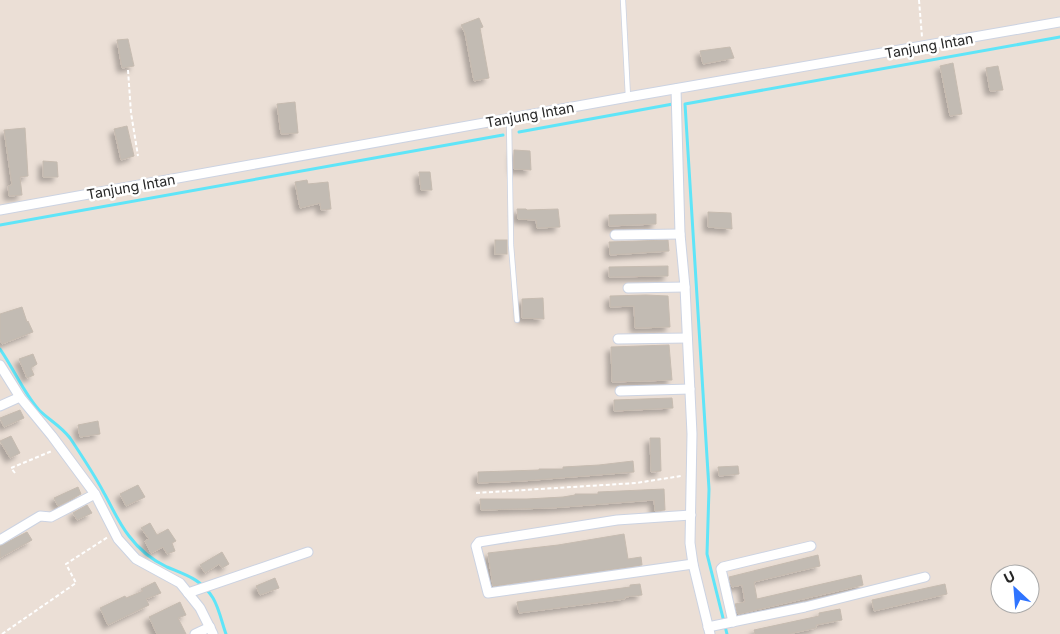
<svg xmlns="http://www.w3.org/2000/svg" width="1060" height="634" font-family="Inter,sans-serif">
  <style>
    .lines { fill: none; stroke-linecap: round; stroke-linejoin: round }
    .stream { stroke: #5fe5f8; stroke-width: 3 }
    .building { fill: #c2bbb3; stroke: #c6bbb0; filter: url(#shadow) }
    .lane-casing { stroke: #ccd3e2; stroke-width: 6 }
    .street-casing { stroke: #ccd3e2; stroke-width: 11 }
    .path { stroke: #fff; stroke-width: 2; stroke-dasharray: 4 2.5; stroke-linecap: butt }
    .lane { stroke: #fff; stroke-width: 4.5 }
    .street { stroke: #fff; stroke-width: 9 }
    .labels { text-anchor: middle; stroke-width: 5; stroke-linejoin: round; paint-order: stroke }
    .street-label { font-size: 14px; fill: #272727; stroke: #fff }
  </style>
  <defs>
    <filter id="shadow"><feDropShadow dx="-4.5" dy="4.5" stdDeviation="2.5" flood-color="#0004"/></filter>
  </defs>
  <rect width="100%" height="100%" fill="#ebdfd6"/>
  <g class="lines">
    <!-- stream -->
    <g class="stream">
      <path d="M519,132L673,104"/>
      <path d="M0,225L503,135"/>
      <path d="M0,349C14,369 23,392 39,410C49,420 61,426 70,438C82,456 94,474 104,493C112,507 118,522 129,536C138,548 152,560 167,567C186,575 201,579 213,598C219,608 222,623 226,634"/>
      <path d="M727,634L707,554L709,489L685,104L1060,37"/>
    </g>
  </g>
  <!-- building -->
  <g class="building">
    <path d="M479,18L483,27L480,28L489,78L474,81L465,33L461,25Z"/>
    <path d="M128,39L134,66L122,68L117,40Z"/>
    <path d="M730,47L734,58L703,64L700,51Z"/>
    <path d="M953,63L962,114L950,116L940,66Z"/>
    <path d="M998,66L1003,90L990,91L986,68Z"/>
    <path d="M295,102L298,133L281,134L277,104Z"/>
    <path d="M127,126L134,156L121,160L114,129Z"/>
    <path d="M25,128L28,176L20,177L22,195L9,196L8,186L12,185L4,130Z"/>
    <path d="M514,150L530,151L531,170L514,169Z"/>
    <path d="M43,161L57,162L58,177H43Z"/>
    <path d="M419,172H430L432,190H421Z"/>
    <path d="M307,180L308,184L328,182L331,209L321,210L320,203L300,208L295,182Z"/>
    <path d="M517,209H526L527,210L558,209L560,227L537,228L536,220L518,219Z"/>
    <path d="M708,212L731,213L732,229L708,227Z"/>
    <path d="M656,214V224L609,226V215Z"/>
    <rect x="495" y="240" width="12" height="14"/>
    <path d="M668,240L669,251L610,255L609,242Z"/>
    <path d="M668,266V276L609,277V267Z"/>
    <path d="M646,295L668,296L670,327L635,328L634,306L610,307V296Z"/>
    <path d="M543,298L544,319L522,318V299Z"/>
    <path d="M22,307L27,322L28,321L33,332L2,344L0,339V314Z"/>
    <path d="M669,345L672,380L612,382L611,347Z"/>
    <path d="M33,354L37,364L31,368L34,375L27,378L19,359Z"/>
    <path d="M672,398L673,408L614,411V400Z"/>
    <path d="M20,410L24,418L4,427L0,418Z"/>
    <path d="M98,421L100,434L80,437L78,425Z"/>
    <path d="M11,436L20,453L10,458L0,441Z"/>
    <path d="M650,438H660L661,471L651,472Z"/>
    <path d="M633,461L634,472L522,481L478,483V472L539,470V469H563V467L599,465Z"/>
    <path d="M738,466L739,474L719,476L718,467Z"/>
    <path d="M138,485L145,497L126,506L120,494Z"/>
    <path d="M78,487L81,494L58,506L54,498Z"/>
    <path d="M664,489L665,510L655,511L654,500L551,508L481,510L480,499H527L563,497L575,495V494H598V492Z"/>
    <path d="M87,505L92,513L77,520L73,513Z"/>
    <path d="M150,523L157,535L168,529L176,541L172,543L175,551L167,554L163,547L151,553L145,541L149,539L141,528Z"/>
    <path d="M27,532L32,540L0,558V546Z"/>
    <path d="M624,534L628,559L641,557L642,565L493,586L488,553L558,545Z"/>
    <path d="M222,552L229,564L222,568L219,564L205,573L200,565Z"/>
    <path d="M818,555L820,566L754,582L757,599L861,575L863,585L738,614L735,604L745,602L742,585L732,587L729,577Z"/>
    <path d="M275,578L279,588L260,595L256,586Z"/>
    <path d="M155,582L161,593L146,599L149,605L108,625L100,608L125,596L126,598L143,591L141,589Z"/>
    <path d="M640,584L642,595L625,597V599L519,613L517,602L630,587V585Z"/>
    <path d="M945,584L947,594L874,611L872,600Z"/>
    <path d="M180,602L186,615L178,618L186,634H157L149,617Z"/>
    <path d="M840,609L842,620L816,625V628L788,634H755L754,630L819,616V613Z"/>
  </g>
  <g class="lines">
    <defs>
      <g id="lane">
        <path d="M623,0L628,97"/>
        <path d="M509,119L511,245L517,320"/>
      </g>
      <g id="street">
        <path d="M676,89L680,234L685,287L692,434L690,543L693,564L710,634"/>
        <path d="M0,210L628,97L1060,22"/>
        <path d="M615,235L680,234"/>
        <path d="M628,288L685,287"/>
        <path d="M618,339L687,338"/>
        <path d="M0,365L20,397L52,436L95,494L118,539L136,559L180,583L200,608L213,634"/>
        <path d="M620,391L690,389"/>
        <path d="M0,406L20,397"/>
        <path d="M691,515L617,520L479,542L476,546L488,593L693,564"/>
        <path d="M0,540L40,516L51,517L95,494"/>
        <path d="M188,593L308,552"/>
        <path d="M733,622L721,569L723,567L811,546"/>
        <path d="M708,627L805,607L925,577"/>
        <path d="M195,634L210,627"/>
      </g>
    </defs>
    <!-- lane casing -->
    <use href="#lane" class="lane-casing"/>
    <!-- street casing -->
    <use href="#street" class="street-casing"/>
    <!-- path -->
    <g class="path">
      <path d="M919,0L922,37"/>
      <path d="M128,70L131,113L138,156"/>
      <path d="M15,473L11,468L52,451"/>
      <path d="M476,493L636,483L681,476"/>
      <path d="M2,634L76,583L66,564L108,537"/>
    </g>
    <!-- lane -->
    <use href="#lane" class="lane"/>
    <!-- street -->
    <use href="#street" class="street"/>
  </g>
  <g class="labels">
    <!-- street labels -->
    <g class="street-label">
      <text transform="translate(929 46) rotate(-10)" y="5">Tanjung Intan</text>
      <text transform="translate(530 115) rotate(-10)" y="5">Tanjung Intan</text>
      <text transform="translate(131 187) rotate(-10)" y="5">Tanjung Intan</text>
    </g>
  </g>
  <!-- north arrow -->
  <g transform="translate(1015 589) rotate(334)"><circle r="24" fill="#ffffff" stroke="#a9a9a9"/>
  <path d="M0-4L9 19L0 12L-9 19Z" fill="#2f74ff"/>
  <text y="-8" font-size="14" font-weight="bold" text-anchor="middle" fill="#272727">U</text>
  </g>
</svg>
